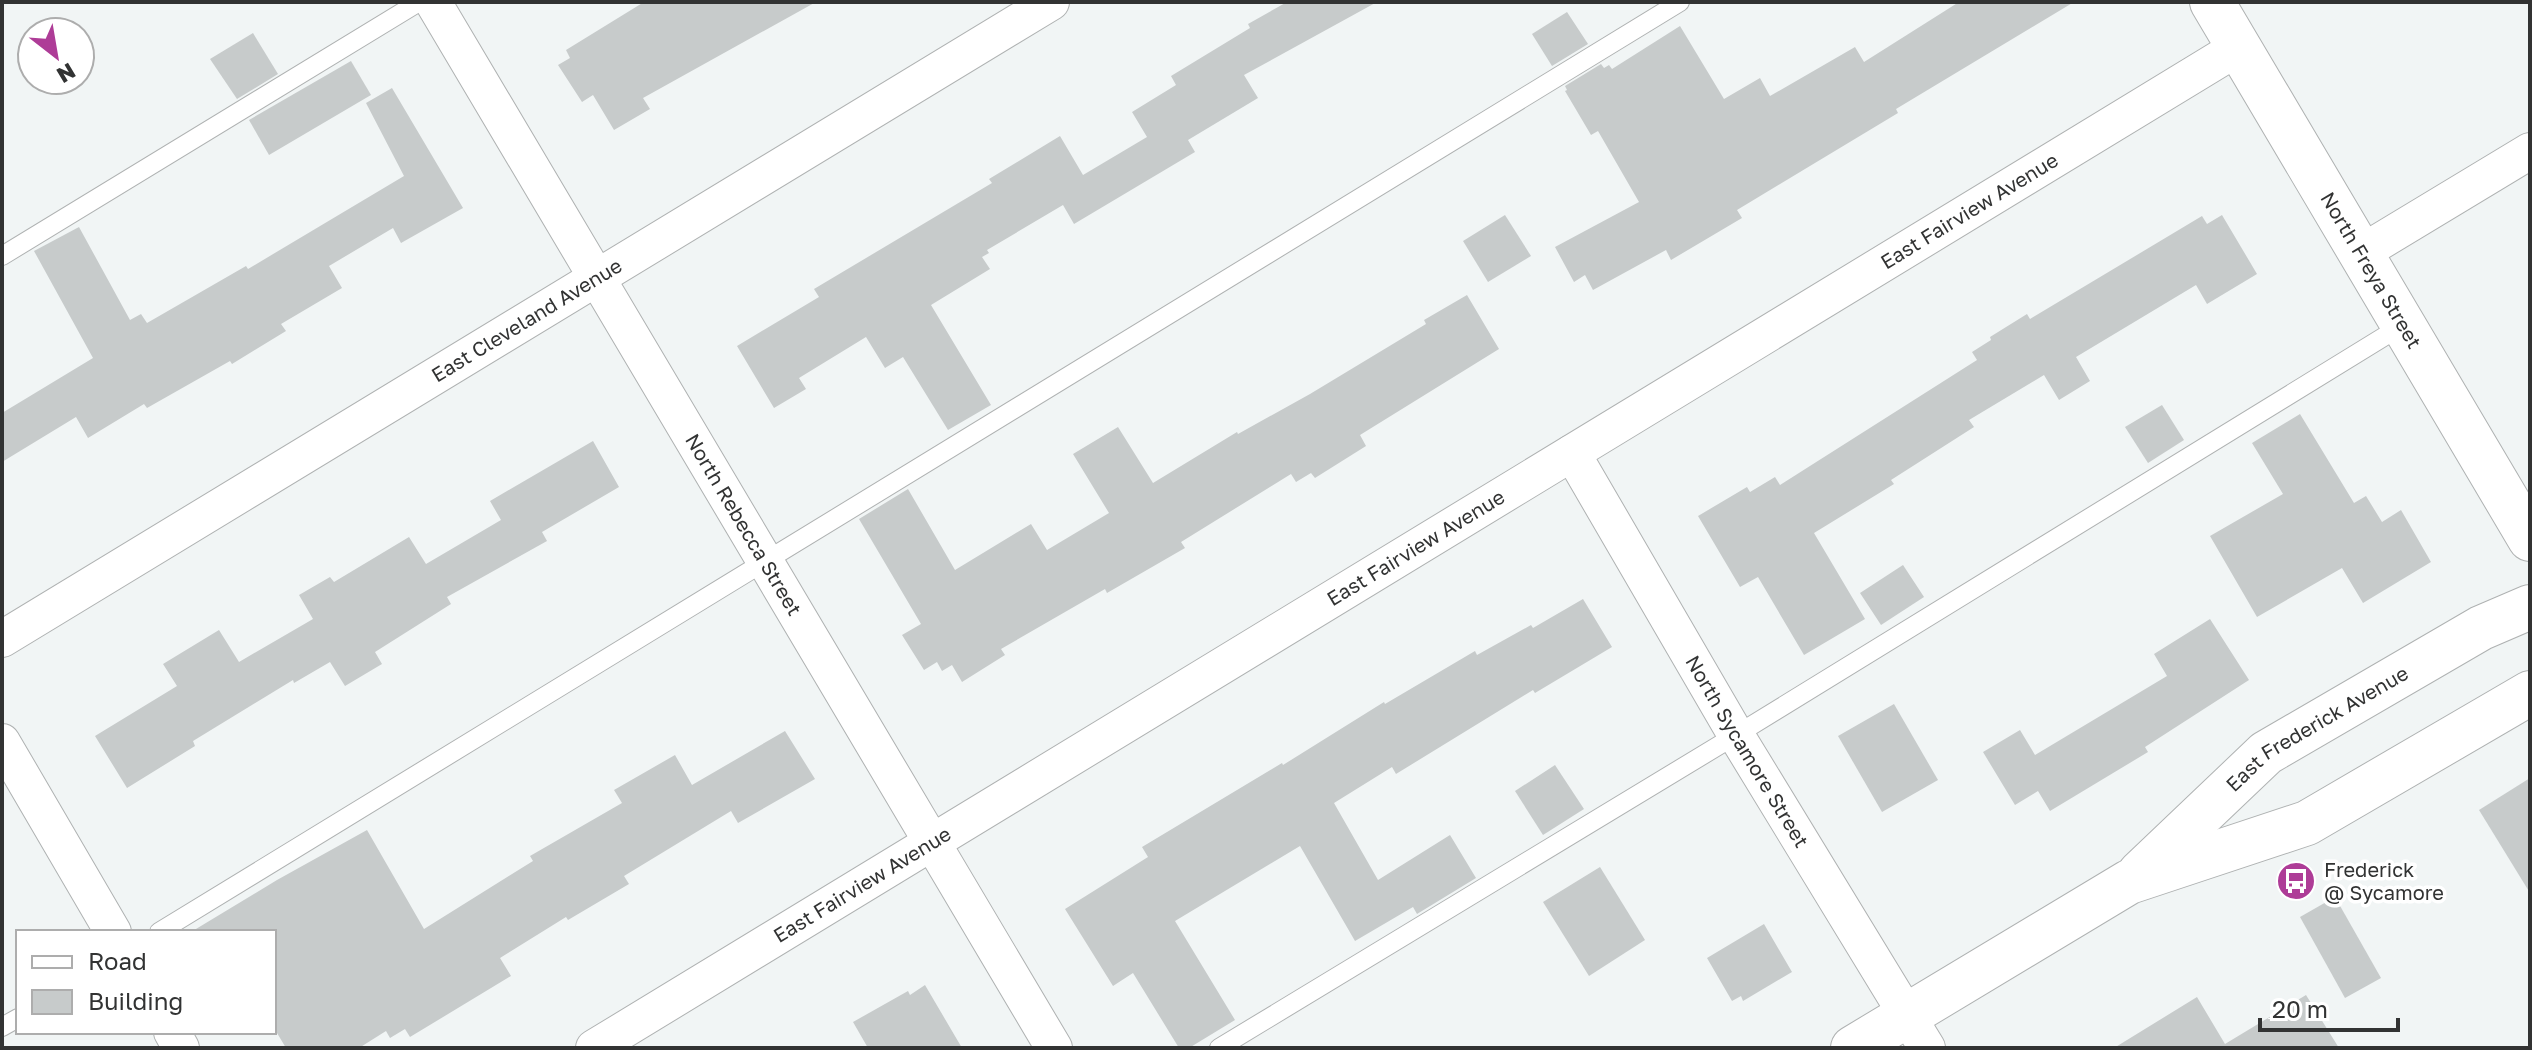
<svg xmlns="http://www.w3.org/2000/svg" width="2532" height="1050" font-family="'Golos Text',sans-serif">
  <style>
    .building { fill: #c7cbcb }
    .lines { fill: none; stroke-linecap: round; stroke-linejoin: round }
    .lane-casing { stroke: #afb2b2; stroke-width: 20 }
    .street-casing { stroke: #afb2b2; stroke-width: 38 }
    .secondary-casing { stroke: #afb2b2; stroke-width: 46 }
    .lane { stroke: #fff; stroke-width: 18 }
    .street { stroke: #fff; stroke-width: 36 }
    .secondary { stroke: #fff; stroke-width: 44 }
    .labels { text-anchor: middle; stroke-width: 7; stroke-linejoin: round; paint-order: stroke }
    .street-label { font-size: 20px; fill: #323333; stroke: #fff }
    .poi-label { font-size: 20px; fill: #323333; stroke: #fff; text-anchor: start }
  </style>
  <rect width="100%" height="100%" fill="#f1f5f5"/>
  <!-- building -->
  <g class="building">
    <path d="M644,2H816L643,98L650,109L614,130L593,95L582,102L558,65L570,58L566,50Z"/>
    <path d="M1287,2H1377L1244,75L1258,98L1188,140L1195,152L1074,224L1063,205L987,250L989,253L982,257L990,269L931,305L991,405L948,430L903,357L885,368L866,337L799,378L806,389L774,408L737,346L819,297L814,289L992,183L989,179L1060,136L1083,175L1147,137L1132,112L1176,85L1171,76L1250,28L1248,24Z"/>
    <path d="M1959,2H2074L1896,109L1898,113L1737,210L1742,218L1671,260L1666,250L1593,290L1585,275L1574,282L1555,247L1639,202L1598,131L1591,135L1565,91L1567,90L1565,86L1601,64L1604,68L1609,65L1612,69L1680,26L1724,99L1760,78L1770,96L1855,47L1864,62Z"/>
    <path d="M1567,12L1588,44L1552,66L1532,34Z"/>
    <path d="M253,33L278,74L237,99L210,59Z"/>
    <path d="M351,61L371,95L269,155L249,120Z"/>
    <path d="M392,88L463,208L401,243L393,228L329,266L342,288L281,324L286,331L232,364L230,361L147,408L144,404L88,438L76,417L2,462V413L93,358L34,251L79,227L130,320L141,314L147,323L246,266L248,269L404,176L366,103Z"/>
    <path d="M1505,215L1531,256L1488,282L1463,241Z"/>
    <path d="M2222,215L2257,274L2207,304L2196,285L2076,357L2090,381L2059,400L2044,375L1969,420L1974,427L1891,480L1894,484L1814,533L1865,619L1804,655L1758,577L1740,587L1698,516L1747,487L1750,492L1775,477L1780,485L1977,360L1972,352L1991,340L1990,337L2027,314L2030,319L2202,216L2207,224Z"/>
    <path d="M1467,295L1499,349L1360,435L1366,446L1315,478L1311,473L1296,482L1291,474L1181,542L1185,548L1107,593L1105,589L1001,649L1005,655L962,682L952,665L942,671L937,662L924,670L902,635L921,624L859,519L908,489L955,570L1031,524L1047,550L1109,513L1073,454L1118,427L1153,483L1237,432L1238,434L1310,394L1426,324L1424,320Z"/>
    <path d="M2162,405L2184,440L2148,463L2125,427Z"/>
    <path d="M2300,414L2354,503L2366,496L2382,522L2401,510L2431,562L2363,603L2342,568L2257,617L2210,536L2283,494L2252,443Z"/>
    <path d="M593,441L619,487L542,532L547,541L447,597L451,604L375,652L382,664L345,686L330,662L294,683L293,680L193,741L195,746L127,788L95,736L177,686L163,664L219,630L239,662L313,619L299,595L330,577L334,582L409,537L426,564L501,520L490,501Z"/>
    <path d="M1903,565L1924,597L1881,625L1860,593Z"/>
    <path d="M1583,599L1612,647L1535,693L1533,690L1396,774L1392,767L1334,803L1378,880L1450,835L1476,878L1417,914L1413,907L1355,941L1300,846L1175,921L1235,1020L1189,1048H1179L1133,973L1113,986L1065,909L1148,857L1142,847L1282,763L1283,765L1384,702L1385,704L1475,651L1477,655L1531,625L1533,628Z"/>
    <path d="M2210,619L2249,680L2145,747L2148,752L2050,811L2038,791L2015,805L1983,752L2020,730L2035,755L2167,676L2154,654Z"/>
    <path d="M1894,704L1938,780L1882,812L1838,736Z"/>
    <path d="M785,731L815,779L738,823L731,811L624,876L629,884L568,920L566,917L500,958L511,976L410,1037L405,1029L390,1038L386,1031L359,1048H286L274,1028V932H191L277,880L367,830L424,929L533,861L530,856L622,803L614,790L675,755L692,785Z"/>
    <path d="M1555,765L1584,809L1543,835L1515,791Z"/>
    <path d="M2530,778V893L2479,810Z"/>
    <path d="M1600,867L1645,940L1589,976L1543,902Z"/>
    <path d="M2335,897L2381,978L2345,998L2300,917Z"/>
    <path d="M1764,924L1792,972L1743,1001L1741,996L1732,1001L1707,958Z"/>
    <path d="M925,985L962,1048H868L853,1022L908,991L910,995Z"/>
    <path d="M2306,995L2339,1048H2114L2197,997L2225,1044Z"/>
  </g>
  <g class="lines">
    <defs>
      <g id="lane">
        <path d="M2,256L419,2"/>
        <path d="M159,932L1680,2"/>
        <path d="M2,1027L18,1018"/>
        <path d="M1219,1048L1736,735L2403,325"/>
      </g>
      <g id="street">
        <path id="s1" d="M433,2L1054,1048"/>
        <path d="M2361,253L2530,151"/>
        <path id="s2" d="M1572,453L1736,735L1927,1048"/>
        <path id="s3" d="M2,639L1051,2"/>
        <path d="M2,742L113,932"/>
        <path d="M172,1032L181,1048"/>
        <path id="s4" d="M594,1048L2239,47"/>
      </g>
      <g id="secondary">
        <path id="s5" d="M2212,2L2530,539"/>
        <path id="s6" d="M2140,873L2266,753L2481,628L2530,607"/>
        <path d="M1853,1048L2129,882L2307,823L2530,693"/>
      </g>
    </defs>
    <!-- lane casing -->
    <use href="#lane" class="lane-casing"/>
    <!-- street casing -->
    <use href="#street" class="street-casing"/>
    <!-- secondary casing -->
    <use href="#secondary" class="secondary-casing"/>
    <!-- lane -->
    <use href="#lane" class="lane"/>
    <!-- street -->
    <use href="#street" class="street"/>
    <!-- secondary -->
    <use href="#secondary" class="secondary"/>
  </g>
  <!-- icons -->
  <defs>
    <symbol id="bus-disc" viewBox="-11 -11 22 22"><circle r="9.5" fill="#ae3c97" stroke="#fff"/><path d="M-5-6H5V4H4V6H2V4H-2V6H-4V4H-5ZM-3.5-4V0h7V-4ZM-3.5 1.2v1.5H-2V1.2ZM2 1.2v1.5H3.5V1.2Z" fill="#fff"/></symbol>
  </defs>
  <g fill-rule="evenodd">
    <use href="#bus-disc" x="2274" y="859" width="44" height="44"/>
  </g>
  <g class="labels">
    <!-- street labels -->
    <g class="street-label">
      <text dy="7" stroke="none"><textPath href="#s4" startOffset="1610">East Fairview Avenue</textPath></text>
      <text dy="7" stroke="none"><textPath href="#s5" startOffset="312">North Freya Street</textPath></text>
      <text dy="7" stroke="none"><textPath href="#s3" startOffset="614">East Cleveland Avenue</textPath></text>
      <text dy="7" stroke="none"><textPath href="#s1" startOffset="608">North Rebecca Street</textPath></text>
      <text dy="7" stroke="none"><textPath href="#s4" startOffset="962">East Fairview Avenue</textPath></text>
      <text dy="7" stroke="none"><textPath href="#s6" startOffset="230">East Frederick Avenue</textPath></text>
      <text dy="7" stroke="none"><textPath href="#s2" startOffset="346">North Sycamore Street</textPath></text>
      <text dy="7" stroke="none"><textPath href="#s4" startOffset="314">East Fairview Avenue</textPath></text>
    </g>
    <!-- poi labels -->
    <g class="poi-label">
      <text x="2324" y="877">Frederick<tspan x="2324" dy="23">@ Sycamore</tspan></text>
    </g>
  </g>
  <!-- border -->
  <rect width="2532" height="1050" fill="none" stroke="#323333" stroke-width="8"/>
  <!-- legend -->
  <rect x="16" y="930" width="260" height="104" fill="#ffffff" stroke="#adadad" stroke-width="2"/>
  <rect x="32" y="956" width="40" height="12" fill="#ffffff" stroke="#adadad" stroke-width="2"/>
  <text x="88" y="970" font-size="24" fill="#323333">Road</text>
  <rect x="32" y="990" width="40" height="24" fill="#c7cbcb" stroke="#adadad" stroke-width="2"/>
  <text x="88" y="1010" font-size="24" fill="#323333">Building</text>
  <!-- north arrow -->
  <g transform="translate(56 56) rotate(149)"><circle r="38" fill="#ffffff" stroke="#adadad" stroke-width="2"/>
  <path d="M0-6L14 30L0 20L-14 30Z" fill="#ae3c97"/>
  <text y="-12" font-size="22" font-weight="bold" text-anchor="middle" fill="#323333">N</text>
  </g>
  <!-- scale -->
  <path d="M2260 1018v12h138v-12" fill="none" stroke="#323333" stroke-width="4"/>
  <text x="2272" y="1018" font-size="24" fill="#323333" stroke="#ffffff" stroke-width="6" paint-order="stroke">20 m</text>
</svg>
